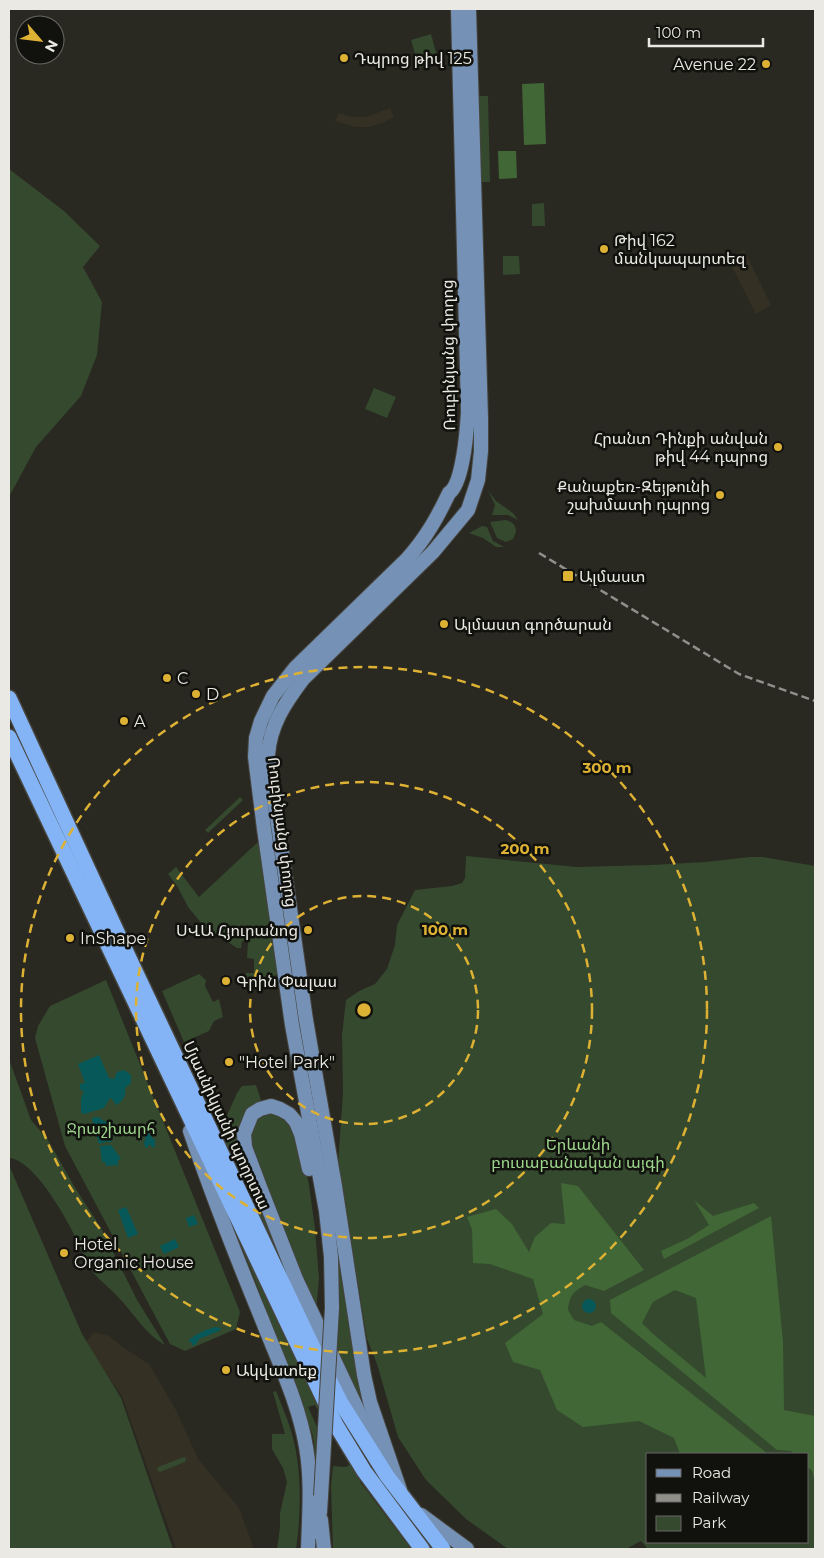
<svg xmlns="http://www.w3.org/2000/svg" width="824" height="1558" font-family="Montserrat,'Noto Sans Armenian',sans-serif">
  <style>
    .built { fill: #343124 }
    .green { fill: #34492e; fill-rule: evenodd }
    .forest { fill: #416736; fill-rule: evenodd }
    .water { fill: #075859 }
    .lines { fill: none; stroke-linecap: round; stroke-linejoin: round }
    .major-casing { stroke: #46453f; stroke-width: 16 }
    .highway-casing { stroke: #46453f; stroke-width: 18 }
    .major { stroke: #7591b5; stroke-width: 14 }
    .highway { stroke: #84b4f5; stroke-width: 15 }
    .rail { stroke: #908f89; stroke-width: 2.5; stroke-dasharray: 8 4; stroke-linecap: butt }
    .major-bridge-casing { stroke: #46453f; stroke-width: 16; stroke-linecap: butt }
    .major-bridge { stroke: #7591b5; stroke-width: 14 }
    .ring { fill: none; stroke: #ddb133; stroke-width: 2.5; stroke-dasharray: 9 6 }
    .poi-dot { fill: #ddb133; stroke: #11110e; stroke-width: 2 }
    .labels { text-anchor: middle; stroke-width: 5; stroke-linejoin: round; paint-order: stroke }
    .poi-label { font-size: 16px; fill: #eae9e4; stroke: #11110e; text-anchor: start }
    .street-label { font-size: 16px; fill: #eae9e4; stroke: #11110e }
    .park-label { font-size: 16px; fill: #9cd58b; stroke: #11110e }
    .centre { fill: #ddb133; stroke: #11110e; stroke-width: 2.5 }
    .ring-label { font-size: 15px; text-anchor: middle; font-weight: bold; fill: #ddb133; stroke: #11110e; stroke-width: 5; stroke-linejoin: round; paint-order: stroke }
  </style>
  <rect width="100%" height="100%" fill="#292821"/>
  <!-- built -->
  <g class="built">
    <path d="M390,108L394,117L385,122L370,127H355L335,121L339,113L353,117H366Z"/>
    <path d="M744,250L771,305L756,314L728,259Z"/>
    <path d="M94,1332L109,1336L124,1348L149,1364L176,1410L198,1459L239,1508L254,1549H176L122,1396L85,1344Z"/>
  </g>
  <!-- green -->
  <g class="green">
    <path d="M431,34L439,63L419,68L411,40Z"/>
    <path d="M479,96H488L490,182H480Z"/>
    <path d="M9,169L64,211L100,246L83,267L102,302L97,355L81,396L36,447L9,497Z"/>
    <path d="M544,203L545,226H532V204Z"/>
    <path d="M503,256H519L520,274L503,275Z"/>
    <path d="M374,388L396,397L387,418L365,409Z"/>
    <path d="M488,490L496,501L513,513L518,520L508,515H492L495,505Z"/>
    <path d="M505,520C512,521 516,525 516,532L513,539L506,542L497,538L490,522Z"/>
    <path d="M482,526L487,527L493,541L504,547H496L483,538L469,533Z"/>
    <path d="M240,797L243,800L208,833L205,830Z"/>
    <path d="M258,842L280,974L246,984V973H254V959L247,958L248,942L242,941L241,948H237L216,934L207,930L188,907L177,886L168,874L176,867L199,897Z"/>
    <path d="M466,856L577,867L651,865L705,862L750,857H763L815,866V1549H648L641,1541L626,1549H508L466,1519L426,1480L398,1437L377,1364L367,1339L338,1165L343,1092L342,1035L346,1000L359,991L375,984L387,969L395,945L397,925L415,890L452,886L462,883L465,878ZM648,1454H808V1542H648Z"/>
    <path d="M199,974L206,980L205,986L213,1002L219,999L223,1017L214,1021L209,1031L184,1042L162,991Z"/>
    <path d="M106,980L240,1312L236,1329L185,1351L170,1344L65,1146L35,1038L38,1026L50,1006Z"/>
    <path d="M9,1059L31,1120L48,1140L74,1186L101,1228L137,1300L165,1345C144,1333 134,1313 117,1296C110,1288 100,1281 93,1272C84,1260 77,1239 69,1225C59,1206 32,1161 10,1158L9,1160Z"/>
    <path d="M256,1085L262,1103C248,1110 239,1117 238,1134L294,1290L220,1131L237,1093L242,1086Z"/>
    <path d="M267,1113H275L288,1121L300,1144L309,1185L315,1229L319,1278L316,1313L252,1145C250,1131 253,1119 267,1113Z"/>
    <path d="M9,1165L82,1334L121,1398L173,1549H9Z"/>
    <path d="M231,1222L318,1402V1410L315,1405L308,1407L317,1427L315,1464L314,1442L312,1433L255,1280Z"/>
    <path d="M335,1254H340L364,1410L335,1352Z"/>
    <path d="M276,1391C282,1406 289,1422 293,1438C302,1472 301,1515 296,1549H277L280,1527V1513L287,1482L283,1468L272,1449V1434H285L273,1392Z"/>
    <path d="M184,1457L186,1458L185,1462L160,1472L157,1470L158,1467Z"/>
    <path d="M351,1464L361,1483L411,1549H333L331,1486L333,1466L346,1467Z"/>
  </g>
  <!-- forest -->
  <g class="forest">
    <path d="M544,83L546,144L524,145L522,84Z"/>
    <path d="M498,151H516L517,178L499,179Z"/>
    <path d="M561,1183L578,1186L644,1270L604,1291L585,1285C572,1293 570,1295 568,1310L574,1320L592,1326L601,1322L768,1454H680L674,1438L639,1421L583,1427L557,1410L540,1370L513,1362L505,1343L543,1314L533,1279L490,1264L473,1263L472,1229L467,1217L496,1209L512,1224L529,1252L535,1237L551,1223L565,1224Z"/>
    <path d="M694,1200L713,1216L754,1203L759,1208L664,1259L661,1251L687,1239L709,1225Z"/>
    <path d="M771,1216L783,1342L784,1410L815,1416V1481L812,1471L808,1467V1454H794L791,1451L777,1450L611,1313L610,1300ZM675,1290L696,1298L706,1378L652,1333L642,1323L653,1302Z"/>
  </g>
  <!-- water -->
  <g class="water">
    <path d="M99,1055L109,1078L114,1079L117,1072L124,1070L131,1075V1083L125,1088C127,1095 122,1102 116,1105L112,1099L110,1098L104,1108L84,1114L81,1113V1098L84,1092L80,1089V1084L85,1083L78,1064Z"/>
    <path d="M98,1117L104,1121L113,1122L115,1130L111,1142H106L99,1144L96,1134H94L92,1129L94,1128L92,1118Z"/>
    <path d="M143,1129H147C149,1133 151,1137 155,1140V1147L152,1148L151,1145H148V1148L145,1147L144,1142L146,1139L143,1134Z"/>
    <path d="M111,1145L121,1159L118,1160V1167L117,1165L106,1166L105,1162H102L100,1146Z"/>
    <path d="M126,1207L138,1234L128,1238L118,1210Z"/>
    <path d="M194,1215L198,1224L189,1227L186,1218Z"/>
    <path d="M175,1239L179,1247L164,1254L160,1246Z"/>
    <circle cx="589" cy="1306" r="7"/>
    <path d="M216,1327L220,1328L221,1330L199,1339L196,1344L193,1346L191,1342L188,1341C194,1335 206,1329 216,1327Z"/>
  </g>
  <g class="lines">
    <defs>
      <g id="major">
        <path d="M190,1131C212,1195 237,1259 263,1322C279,1363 299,1404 306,1447C312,1481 309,1515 308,1549"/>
        <path d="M309,1169L301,1134L296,1122L289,1114L280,1109L271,1106L260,1109L252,1114L244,1134L245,1147L260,1187L296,1279L377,1451"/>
        <path d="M332,1308L331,1257L326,1211L292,1025L264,829L255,757L256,738L261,721L273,696L295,668L407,559C426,538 437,518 449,493C463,484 467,429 468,412L458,9"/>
        <path d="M400,1490L370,1402L364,1375L335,1186L306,1020L268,755C270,725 285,703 303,679L433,552L468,510L478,480L481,451V418L469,9"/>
        <path d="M421,1515L467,1549"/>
        <path d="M321,1520L324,1549"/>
        <path d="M315,1532L320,1512L321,1496"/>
      </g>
      <g id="highway">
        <path d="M9,698L128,956L317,1356L341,1403L387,1476L443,1549"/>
        <path d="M9,737L336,1425L364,1471L422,1549"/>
      </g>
    </defs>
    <!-- major casing -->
    <use href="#major" class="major-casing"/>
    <!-- highway casing -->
    <use href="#highway" class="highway-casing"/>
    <!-- major -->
    <use href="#major" class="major"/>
    <!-- highway -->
    <use href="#highway" class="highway"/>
    <!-- rail -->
    <path class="rail" d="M539,553L739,674L815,701"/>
    <defs>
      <path id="major-bridge" d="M321,1496L332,1308"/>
    </defs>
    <!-- major-bridge casing -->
    <use href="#major-bridge" class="major-bridge-casing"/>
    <!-- major-bridge -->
    <use href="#major-bridge" class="major-bridge"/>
  </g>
  <!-- distance rings -->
  <g class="ring">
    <circle cx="364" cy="1010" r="114"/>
    <circle cx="364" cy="1010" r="228"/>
    <circle cx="364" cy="1010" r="343"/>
  </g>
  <!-- markers -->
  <g class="poi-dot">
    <circle cx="344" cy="58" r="5"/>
    <circle cx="766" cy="64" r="5"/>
    <circle cx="604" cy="249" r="5"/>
    <circle cx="778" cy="447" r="5"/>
    <circle cx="720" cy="495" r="5"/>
    <rect x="562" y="570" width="12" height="12" rx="2.5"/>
    <circle cx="444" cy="624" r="5"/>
    <circle cx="167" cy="678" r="5"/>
    <circle cx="196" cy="694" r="5"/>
    <circle cx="124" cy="721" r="5"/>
    <circle cx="308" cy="930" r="5"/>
    <circle cx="70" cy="938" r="5"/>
    <circle cx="226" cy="981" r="5"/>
    <circle cx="229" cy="1062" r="5"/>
    <circle cx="64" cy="1253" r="5"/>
    <circle cx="226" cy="1370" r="5"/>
  </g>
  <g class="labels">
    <!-- poi labels -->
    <g class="poi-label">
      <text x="354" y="64">Դպրոց թիվ 125</text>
      <text x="756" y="70" text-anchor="end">Avenue 22</text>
      <text x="614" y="246">Թիվ 162<tspan x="614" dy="18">մանկապարտեզ</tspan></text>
      <text x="768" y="444" text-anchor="end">Հրանտ Դինքի անվան<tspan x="768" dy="18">թիվ 44 դպրոց</tspan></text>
      <text x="710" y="492" text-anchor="end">Քանաքեռ-Զեյթունի<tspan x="710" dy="18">շախմատի դպրոց</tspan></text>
      <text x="579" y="582">Ալմաստ</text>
      <text x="454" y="630">Ալմաստ գործարան</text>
      <text x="177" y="684">C</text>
      <text x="206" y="700">D</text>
      <text x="134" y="727">A</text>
      <text x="298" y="936" text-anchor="end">ՍՎԱ Հյուրանոց</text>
      <text x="80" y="944">InShape</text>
      <text x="236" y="987">Գրին Փալաս</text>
      <text x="239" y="1068">"Hotel Park"</text>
      <text x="74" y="1250">Hotel<tspan x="74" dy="18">Organic House</tspan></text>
      <text x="236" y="1376">Ակվատեք</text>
    </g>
    <!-- street labels -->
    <g class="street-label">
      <text transform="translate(448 355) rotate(-91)" y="6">Ռուբինյանց փողոց</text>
      <text transform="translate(283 832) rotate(83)" y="6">Ռուբինյանց փողոց</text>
      <text transform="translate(227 1125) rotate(65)" y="6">Մյասնիկյանի պողոտա</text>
    </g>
    <!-- park labels -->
    <g class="park-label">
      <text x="111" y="1134">Ջրաշխարհ</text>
      <text x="578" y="1150">Երևանի<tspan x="578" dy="18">բուսաբանական այգի</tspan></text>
    </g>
  </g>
  <circle cx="364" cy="1010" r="8" class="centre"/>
  <g class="ring-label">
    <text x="607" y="773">300 m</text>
    <text x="525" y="854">200 m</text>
    <text x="445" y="935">100 m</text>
  </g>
  <!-- border -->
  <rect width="824" height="1558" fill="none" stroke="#eae9e4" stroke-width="20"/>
  <!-- legend -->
  <rect x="646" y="1453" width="162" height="90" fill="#11110e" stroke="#686764"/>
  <rect x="656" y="1469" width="25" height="8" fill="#7591b5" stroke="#686764"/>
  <text x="692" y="1478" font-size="15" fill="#eae9e4">Road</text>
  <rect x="656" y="1494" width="25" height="8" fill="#908f89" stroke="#686764"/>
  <text x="692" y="1503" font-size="15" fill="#eae9e4">Railway</text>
  <rect x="656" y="1516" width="25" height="15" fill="#34492e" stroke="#686764"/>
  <text x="692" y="1528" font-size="15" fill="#eae9e4">Park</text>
  <!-- north arrow -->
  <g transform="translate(40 40) rotate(118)"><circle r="24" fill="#11110e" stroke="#686764"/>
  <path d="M0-4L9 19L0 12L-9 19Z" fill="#ddb133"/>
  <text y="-8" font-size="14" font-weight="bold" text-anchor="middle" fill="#eae9e4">N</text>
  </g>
  <!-- scale -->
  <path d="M649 38v8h114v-8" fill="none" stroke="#eae9e4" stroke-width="2.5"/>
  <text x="656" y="38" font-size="15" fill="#eae9e4" stroke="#11110e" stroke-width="4" paint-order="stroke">100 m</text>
</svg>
